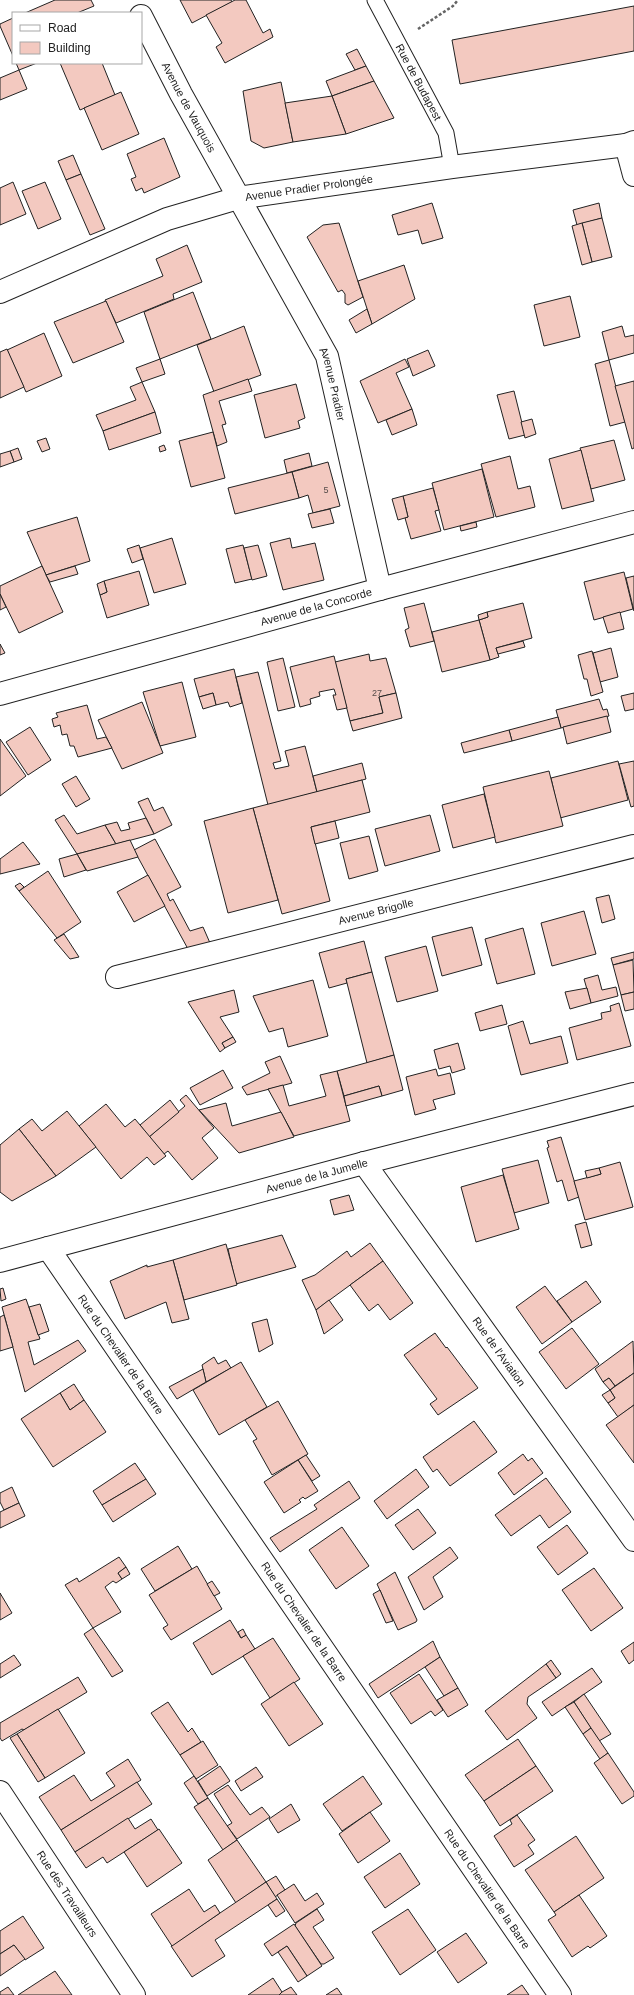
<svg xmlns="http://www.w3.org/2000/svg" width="634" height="1995" font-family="Helvetica,sans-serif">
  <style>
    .building { fill: #f3c9c0; stroke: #222 }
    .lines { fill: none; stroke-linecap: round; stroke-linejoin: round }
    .service-casing { stroke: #222; stroke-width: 17 }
    .minor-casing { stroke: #222; stroke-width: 24 }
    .path { stroke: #646464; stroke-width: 2.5; stroke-dasharray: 3 2; stroke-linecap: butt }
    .service { stroke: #fff; stroke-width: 15 }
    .minor { stroke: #fff; stroke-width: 22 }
    .labels { text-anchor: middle; stroke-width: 3; stroke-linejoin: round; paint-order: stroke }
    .number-label { font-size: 9px; fill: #564c4a }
    .street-label { font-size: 11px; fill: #222; stroke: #fff }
  </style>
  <rect width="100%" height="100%" fill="#fff"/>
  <!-- building -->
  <g class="building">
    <path d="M55,0H91L94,6L77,13H25Z"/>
    <path d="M180,0H231L232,2L192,23Z"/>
    <path d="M235,0H246L263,33L270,29L273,37L225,63L216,47L222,43L206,15Z"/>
    <path d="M634,6V51L460,84L452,40Z"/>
    <path d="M13,18V56L0,26V24Z"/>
    <path d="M357,49L366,66L355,70L346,54Z"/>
    <path d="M16,63H37L19,70Z"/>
    <path d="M60,63H102L115,95L80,110Z"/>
    <path d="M366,66L374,81L332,96L326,81Z"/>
    <path d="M19,70L27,89L0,100V78Z"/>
    <path d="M374,81L394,118L346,134L332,96Z"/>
    <path d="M281,82L293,142L264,148L251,141L243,91Z"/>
    <path d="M121,92L139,134L102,150L84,108Z"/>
    <path d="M332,96L346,134L293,142L285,103Z"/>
    <path d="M164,138L180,177L144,193L142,188L136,191L131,179L136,177L127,154Z"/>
    <path d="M73,155L81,174L66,180L58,161Z"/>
    <path d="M81,174L105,229L90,235L66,180Z"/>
    <path d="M13,182L26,214L0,225V188Z"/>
    <path d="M45,182L61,219L38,229L22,191Z"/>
    <path d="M432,203L443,238L422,244L418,230L398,235L392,215Z"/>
    <path d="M599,203L602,218L577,225L573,210Z"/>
    <path d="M602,218L612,257L592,262L582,223Z"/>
    <path d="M339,223L363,297L348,305L345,303V294L342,290L338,292L307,237L323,225Z"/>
    <path d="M582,223L592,262L582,265L572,226Z"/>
    <path d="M187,245L202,282L173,294L174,299L116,323L105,300L163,276L156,259Z"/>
    <path d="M404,265L415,299L372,324L358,281Z"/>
    <path d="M193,292L211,339L160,359L144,312Z"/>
    <path d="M570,296L580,337L544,346L534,305Z"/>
    <path d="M106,301L124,342L73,363L54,322Z"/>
    <path d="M367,309L372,324L356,333L349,320Z"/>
    <path d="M244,326L261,375L214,392L197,345Z"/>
    <path d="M622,326L625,337L634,335V353L609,360L602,332Z"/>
    <path d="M44,333L62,376L26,392L7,350Z"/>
    <path d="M7,349L24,387L0,398V352Z"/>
    <path d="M428,350L435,366L413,376L407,359Z"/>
    <path d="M160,359L165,374L142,382L136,368Z"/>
    <path d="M405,359L409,367L396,373L412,409L378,423L360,381Z"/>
    <path d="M609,360L625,422L610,426L595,364Z"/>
    <path d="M248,379L252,391L219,401L226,424L222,425L227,442L217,446L203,395Z"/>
    <path d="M634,381V448L632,449L615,386Z"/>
    <path d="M142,382L155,412L103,431L96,415L136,400L130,387Z"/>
    <path d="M296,384L305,418L298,421L300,428L265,438L254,395Z"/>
    <path d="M514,391L525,435L509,439L497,395Z"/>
    <path d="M412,409L417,425L392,435L386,420Z"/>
    <path d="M155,412L161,433L109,450L103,431Z"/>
    <path d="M532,419L536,434L525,438L521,422Z"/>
    <path d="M213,432L225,478L191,487L179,441Z"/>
    <path d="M46,438L50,449L42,452L37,441Z"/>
    <path d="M614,440L625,480L591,489L580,448Z"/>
    <path d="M164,445L166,450L160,452L159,447Z"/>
    <path d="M18,448L22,459L14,462L10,451Z"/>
    <path d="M581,450L594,501L562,509L549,459Z"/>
    <path d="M10,451L14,462L0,467V454Z"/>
    <path d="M309,453L312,466L287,473L284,460Z"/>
    <path d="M510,456L518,489L530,486L535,507L496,517L481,464Z"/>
    <path d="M328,462L340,506L313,513L308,495L299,498L292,472Z"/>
    <path d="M482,469L494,517L444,530L432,483Z"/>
    <path d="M292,472L299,498L235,514L228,488Z"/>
    <path d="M433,488L439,510L435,511L441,531L411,539L405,518L408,517L403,496Z"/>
    <path d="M403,496L408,517L398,520L392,499Z"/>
    <path d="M330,509L334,523L312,528L308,514Z"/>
    <path d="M77,517L90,561L46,575L27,532Z"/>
    <path d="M476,522L477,527L461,531L460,526Z"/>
    <path d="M172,538L186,584L154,593L140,548Z"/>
    <path d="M290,538L292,548L315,543L324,580L283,590L270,543Z"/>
    <path d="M139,545L143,559L132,563L127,549Z"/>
    <path d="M243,545L252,579L235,583L226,549Z"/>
    <path d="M258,545L267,576L252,580L244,548Z"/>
    <path d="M42,566L63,612L19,633L0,594V586Z"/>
    <path d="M75,566L78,574L50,582L46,575Z"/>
    <path d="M139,571L149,605L107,618L100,595L107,592L104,581Z"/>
    <path d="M624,572L633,609L594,620L584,582Z"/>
    <path d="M634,576V611L626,578Z"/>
    <path d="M104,581L107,592L100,595L97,584Z"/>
    <path d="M0,594L6,607L0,610Z"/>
    <path d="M424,603L434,641L410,647L405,630L409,628L404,608Z"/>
    <path d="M523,603L532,638L496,648L499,657L490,660L479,620L488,617L487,612Z"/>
    <path d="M487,612L488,617L479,620L478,615Z"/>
    <path d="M620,612L624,629L608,633L603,617Z"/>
    <path d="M479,620L490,660L442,672L432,632Z"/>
    <path d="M523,641L525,647L498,654L496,648Z"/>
    <path d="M0,644L5,653L0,655Z"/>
    <path d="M611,648L618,677L600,682L593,653Z"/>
    <path d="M592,651L603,692L591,696L587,679H584L578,655Z"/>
    <path d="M369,654L370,661L386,658L396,693L379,697L383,713L350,721L335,662Z"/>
    <path d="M334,656L347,708L337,710L333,695H336L334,689L319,692L320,696L310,699L311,704L300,707L290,667Z"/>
    <path d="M283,658L295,707L278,711L267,662Z"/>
    <path d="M234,669L242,703L230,707L228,702L216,705L213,693L199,697L194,679Z"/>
    <path d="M258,672L281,761L273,763L275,769L289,766L285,751L305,746L317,792L268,805L236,677Z"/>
    <path d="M182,682L196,737L160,746L143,692Z"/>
    <path d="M213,693L216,705L203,709L199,697Z"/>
    <path d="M396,693L402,718L353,731L350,721L383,713L379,697Z"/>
    <path d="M634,693V709L625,711L621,696Z"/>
    <path d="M599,699L603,710L607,709L609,716L561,728L556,710Z"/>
    <path d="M142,702L163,753L122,769L98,720Z"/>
    <path d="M87,705L97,739L106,737L112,748L78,757L74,746H70L67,734L62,735L60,725L54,727L52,719L58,717L56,713Z"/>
    <path d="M607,716L611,732L567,744L563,727Z"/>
    <path d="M558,717L561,728L512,741L509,730Z"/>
    <path d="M30,727L51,760L28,775L6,742Z"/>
    <path d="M509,730L512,741L464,753L461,743Z"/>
    <path d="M0,739L26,776L0,796Z"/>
    <path d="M618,761L628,800L560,818L551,778Z"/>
    <path d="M634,761V806L631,807L619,764Z"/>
    <path d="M362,763L366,779L317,792L313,776Z"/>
    <path d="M549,771L563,826L496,843L483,787Z"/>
    <path d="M76,776L90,799L76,807L62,784Z"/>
    <path d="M362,780L370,812L311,827L330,901L282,914L253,808Z"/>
    <path d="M484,794L495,837L453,848L442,805Z"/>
    <path d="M148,798L154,811L163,807L172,825L154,834L138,802Z"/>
    <path d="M253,808L278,900L228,913L204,821Z"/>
    <path d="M64,815L77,834L105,825L116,844L77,854L55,820Z"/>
    <path d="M430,815L440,851L385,866L375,829Z"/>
    <path d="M146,818L154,834L116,844L105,825L117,822L121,831L130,829L128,823Z"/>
    <path d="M335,821L339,838L315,844L311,827Z"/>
    <path d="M369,836L378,871L349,879L340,843Z"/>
    <path d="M155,839L181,887L167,894L170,901L173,899L190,931L203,927L210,943L188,949L134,850Z"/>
    <path d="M130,840L138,857L87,871L77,854Z"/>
    <path d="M23,842L40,864L0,874V859Z"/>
    <path d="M77,854L86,870L64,877L59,859Z"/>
    <path d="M48,871L81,922L57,938L19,891Z"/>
    <path d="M148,875L165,906L134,922L117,892Z"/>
    <path d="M20,883L24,887L19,891L15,886Z"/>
    <path d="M609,895L615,919L602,923L596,898Z"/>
    <path d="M584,911L596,954L552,966L541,923Z"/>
    <path d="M472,927L482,965L442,976L432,937Z"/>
    <path d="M523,928L535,974L497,984L485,939Z"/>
    <path d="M64,934L79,957L70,959L54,940Z"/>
    <path d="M364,941L372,972L346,979L347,983L329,988L319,953Z"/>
    <path d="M426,946L438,991L397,1002L385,957Z"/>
    <path d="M634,952V959L613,965L611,958Z"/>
    <path d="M633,960L634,992L621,995L613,965Z"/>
    <path d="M372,972L394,1055L367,1063L346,979Z"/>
    <path d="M598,975L602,990L616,987L618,996L591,1003L584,979Z"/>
    <path d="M313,980L328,1036L288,1047L283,1028L269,1032L253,996Z"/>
    <path d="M587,988L591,1003L570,1009L565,992Z"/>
    <path d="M234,990L239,1012L220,1017L233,1037L222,1043L225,1048L220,1052L188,1002Z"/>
    <path d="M634,992V1009L625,1011L621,995Z"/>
    <path d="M619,1003L631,1046L577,1060L569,1028L602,1019L601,1013L611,1011L610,1006Z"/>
    <path d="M502,1005L507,1024L480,1031L475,1013Z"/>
    <path d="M523,1021L530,1044L561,1036L568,1063L521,1075L508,1026Z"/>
    <path d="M233,1037L236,1042L225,1048L222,1043Z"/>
    <path d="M458,1043L465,1069L452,1073L450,1066L439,1069L434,1050Z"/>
    <path d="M394,1055L403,1090L382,1096L379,1086L344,1096L337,1071Z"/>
    <path d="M280,1056L292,1083L247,1095L242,1087L270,1073L265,1062Z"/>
    <path d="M436,1069L438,1076L450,1073L455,1094L433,1100L436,1109L415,1115L406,1077Z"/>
    <path d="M223,1070L233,1088L200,1105L190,1088Z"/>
    <path d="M337,1071L350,1121L294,1136L268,1089L283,1085L289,1106L326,1096L320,1075Z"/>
    <path d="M379,1086L382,1096L346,1106L344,1096Z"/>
    <path d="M186,1095L214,1128L202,1138L218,1158L192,1180L168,1151L164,1154L149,1137L185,1106L180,1100Z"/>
    <path d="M170,1100L179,1112L149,1137L140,1125Z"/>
    <path d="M226,1103L232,1126L281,1112L294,1137L239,1153L199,1110Z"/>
    <path d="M106,1104L125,1127L135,1119L166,1156L154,1165L147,1157L121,1179L79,1126Z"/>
    <path d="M67,1111L96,1147L56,1176L19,1129L32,1119L42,1131Z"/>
    <path d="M19,1129L56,1176L12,1201L0,1192V1145Z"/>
    <path d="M561,1137L579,1197L568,1201L562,1180L557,1182L547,1148L549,1147L547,1141Z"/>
    <path d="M538,1160L549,1203L514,1213L502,1169Z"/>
    <path d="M620,1162L633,1207L585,1220L574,1181L601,1174L599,1168Z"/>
    <path d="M599,1168L601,1174L587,1178L585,1171Z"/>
    <path d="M503,1175L519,1229L476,1242L461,1187Z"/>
    <path d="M349,1195L354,1210L334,1215L330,1200Z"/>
    <path d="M586,1222L592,1245L581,1248L575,1225Z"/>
    <path d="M282,1235L296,1267L236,1284L228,1249Z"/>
    <path d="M370,1243L383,1261L316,1310L302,1280L315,1275L347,1251L351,1257Z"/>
    <path d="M226,1244L237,1285L184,1300L173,1260Z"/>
    <path d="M173,1260L189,1319L172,1323L166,1302L125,1319L110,1281L147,1265V1267Z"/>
    <path d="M383,1261L413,1303L390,1320L378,1304L369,1311L350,1285Z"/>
    <path d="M586,1281L601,1302L572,1322L557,1301Z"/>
    <path d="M545,1286L572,1322L542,1344L516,1307Z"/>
    <path d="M3,1288L6,1299L1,1301L0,1289Z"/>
    <path d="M26,1299L40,1339L28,1342L34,1365L78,1340L86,1351L25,1392L2,1307Z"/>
    <path d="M329,1300L343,1320L324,1334L316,1310Z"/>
    <path d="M40,1304L49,1331L38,1335L29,1307Z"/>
    <path d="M4,1315L13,1347L0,1351V1317Z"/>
    <path d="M267,1319L273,1344L259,1352L252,1323Z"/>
    <path d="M572,1328L599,1364L566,1389L539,1352Z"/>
    <path d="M435,1333L446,1348L447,1347L478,1388L438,1415L430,1404L437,1399L404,1355Z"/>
    <path d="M633,1341L634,1373L615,1386L609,1378L603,1382L595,1369Z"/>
    <path d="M214,1357L218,1364L226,1360L231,1368L206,1382L202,1365Z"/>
    <path d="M241,1362L267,1407L219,1435L193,1390Z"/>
    <path d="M203,1369L206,1382L177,1399L169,1387Z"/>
    <path d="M634,1373V1405L618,1417L608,1403L615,1398L610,1390Z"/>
    <path d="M609,1378L615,1386L610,1390L603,1382Z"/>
    <path d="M74,1384L84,1400L70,1410L60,1393Z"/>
    <path d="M610,1390L615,1398L608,1403L602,1395Z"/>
    <path d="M60,1393L70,1410L84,1400L106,1432L53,1467L21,1419Z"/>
    <path d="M278,1401L308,1454L272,1475L253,1441L257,1439L245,1420Z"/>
    <path d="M634,1405V1463L606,1425Z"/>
    <path d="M474,1421L497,1452L450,1486L437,1469L433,1472L423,1457Z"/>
    <path d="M523,1454L528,1461L532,1458L543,1473L514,1495L498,1473Z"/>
    <path d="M306,1455L320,1476L312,1481L298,1460Z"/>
    <path d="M298,1460L318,1491L305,1499L303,1497L299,1500L301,1502L284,1513L264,1482Z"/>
    <path d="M135,1463L146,1479L102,1505L93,1491Z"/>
    <path d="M416,1469L429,1487L387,1519L374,1501Z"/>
    <path d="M546,1478L571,1512L549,1528L540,1515L511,1536L495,1515Z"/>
    <path d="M146,1479L156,1494L113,1522L102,1505Z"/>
    <path d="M349,1481L360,1498L280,1552L270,1538L317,1509L314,1505Z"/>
    <path d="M12,1487L19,1503L4,1510L0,1502V1493Z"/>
    <path d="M19,1503L25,1516L0,1528V1512Z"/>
    <path d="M418,1509L436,1533L413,1550L395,1525Z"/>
    <path d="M567,1525L588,1553L558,1575L537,1547Z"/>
    <path d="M342,1527L369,1566L336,1589L309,1550Z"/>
    <path d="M178,1546L192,1569L155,1591L141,1569Z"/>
    <path d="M450,1547L458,1558L433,1577L443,1597L424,1610L408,1577Z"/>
    <path d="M119,1557L126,1567L118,1573L122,1579L116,1583L113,1581L105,1587L121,1612L93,1628L65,1585L77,1578L79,1582Z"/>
    <path d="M197,1566L222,1609L171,1640L163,1628L168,1625L149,1595Z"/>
    <path d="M126,1567L130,1574L122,1579L118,1573Z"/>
    <path d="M594,1568L623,1608L591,1631L562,1590Z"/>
    <path d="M395,1572L417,1620L416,1622L398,1630L377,1584Z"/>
    <path d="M212,1581L220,1593L214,1596L207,1584Z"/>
    <path d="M380,1590L393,1621L386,1623L373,1594Z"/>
    <path d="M0,1593L12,1613L0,1620Z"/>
    <path d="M230,1620L241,1638L246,1635L255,1649L212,1675L193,1643Z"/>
    <path d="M93,1628L123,1671L112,1677L84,1634Z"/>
    <path d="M243,1629L246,1635L241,1638L238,1632Z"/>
    <path d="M273,1638L300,1679L270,1698L243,1656Z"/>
    <path d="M433,1641L440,1657L378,1698L369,1684Z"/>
    <path d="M634,1642V1660L629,1664L621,1651Z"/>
    <path d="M14,1655L21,1665L0,1678V1664Z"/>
    <path d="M440,1657L458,1688L444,1696L425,1667Z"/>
    <path d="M551,1660L561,1674L556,1678L546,1664Z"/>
    <path d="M546,1664L556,1678L528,1697L527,1704L537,1718L507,1740L485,1711Z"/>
    <path d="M592,1668L602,1682L552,1716L542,1702Z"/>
    <path d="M419,1674L443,1710L435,1716L431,1711L411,1724L390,1693Z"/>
    <path d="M78,1677L87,1692L24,1730L22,1729L2,1741L0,1738V1723Z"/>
    <path d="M294,1682L323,1724L289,1746L261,1704Z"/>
    <path d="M458,1688L468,1705L448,1717L437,1700Z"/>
    <path d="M584,1694L611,1734L599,1741L574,1702Z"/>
    <path d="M168,1702L188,1732L192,1728L201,1742L180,1755L151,1713Z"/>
    <path d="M574,1702L591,1728L583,1734L565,1707Z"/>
    <path d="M58,1709L85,1753L45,1778L17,1734Z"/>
    <path d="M591,1728L608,1753L600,1759L583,1734Z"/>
    <path d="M17,1734L45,1778L38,1782L10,1738Z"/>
    <path d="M518,1739L536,1766L484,1801L465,1775Z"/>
    <path d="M203,1741L218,1765L196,1779L180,1755Z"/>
    <path d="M608,1753L634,1792V1796L622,1804L594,1763Z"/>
    <path d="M128,1759L141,1780L61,1830L39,1797L74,1775L91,1801L115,1786L106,1773Z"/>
    <path d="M220,1766L230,1781L207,1796L198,1781Z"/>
    <path d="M536,1766L553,1791L500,1826L484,1801Z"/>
    <path d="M256,1767L263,1777L241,1791L235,1781Z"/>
    <path d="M194,1776L208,1798L198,1804L184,1783Z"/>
    <path d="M363,1776L382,1804L342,1831L323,1804Z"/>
    <path d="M137,1782L152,1804L75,1852L61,1830Z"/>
    <path d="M228,1785L250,1815L262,1807L270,1817L237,1839L227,1826L232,1823L214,1794Z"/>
    <path d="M208,1798L237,1840L223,1850L194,1807Z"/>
    <path d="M291,1804L300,1820L278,1833L269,1819Z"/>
    <path d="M370,1812L390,1841L358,1863L339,1834Z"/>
    <path d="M517,1815L535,1840L528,1845L534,1854L514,1867L494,1836L512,1824L510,1820Z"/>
    <path d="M128,1818L135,1829L151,1819L158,1830L107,1863L103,1857L86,1868L75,1852Z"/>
    <path d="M159,1829L182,1863L147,1887L124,1852Z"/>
    <path d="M576,1836L604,1878L554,1912L525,1870Z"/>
    <path d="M237,1840L266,1882L236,1903L208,1860Z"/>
    <path d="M400,1853L420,1884L385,1908L364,1877Z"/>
    <path d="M276,1876L285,1890L275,1897L266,1882Z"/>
    <path d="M266,1882L277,1899L215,1940L225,1956L192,1977L171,1946Z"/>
    <path d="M294,1884L305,1901L317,1893L324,1904L295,1923L277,1895Z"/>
    <path d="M189,1889L204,1912L215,1905L220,1913L172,1946L151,1914Z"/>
    <path d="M579,1895L607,1936L590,1948L588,1946L572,1957L548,1920L556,1915L554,1912Z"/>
    <path d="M277,1899L285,1911L276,1917L268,1905Z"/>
    <path d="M317,1909L324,1920L313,1927L334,1958L324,1964H321L295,1926L296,1923Z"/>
    <path d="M408,1909L436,1950L400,1975L372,1932Z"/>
    <path d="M23,1916L44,1948L25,1960L14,1945L0,1954V1931Z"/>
    <path d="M294,1924L322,1966L307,1976L287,1946L272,1956L264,1944Z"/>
    <path d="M466,1933L487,1963L458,1983L437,1952Z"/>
    <path d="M14,1945L25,1959L0,1976V1954Z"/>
    <path d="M287,1946L307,1976L298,1982L278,1952Z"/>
    <path d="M55,1971L72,1995H18Z"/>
    <path d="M273,1978L282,1992L279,1995H248Z"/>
    <path d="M522,1985L529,1995H507Z"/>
    <path d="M8,1987L14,1995H0V1992Z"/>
    <path d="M291,1987L297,1995H279L282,1992Z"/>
    <path d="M337,1988L342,1995H326Z"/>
  </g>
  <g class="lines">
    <defs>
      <g id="service">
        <path id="s1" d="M375,0L446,133L452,167"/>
      </g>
      <g id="minor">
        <path id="s2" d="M141,16L181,94L327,356L380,589"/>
        <path d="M626,145L634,175"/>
        <path id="s3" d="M0,292L167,219L238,198L452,167L626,145L634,142"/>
        <path id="s4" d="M0,694L380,589L634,522"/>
        <path id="s5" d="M117,977L634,846"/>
        <path id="s6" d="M364,1163L634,1540"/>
        <path id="s7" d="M48,1248L560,1995"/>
        <path id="s8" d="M0,1261L364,1163L634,1094"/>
        <path id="s9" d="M0,1792L134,1995"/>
      </g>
    </defs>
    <!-- service casing -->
    <use href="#service" class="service-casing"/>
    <!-- minor casing -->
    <use href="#minor" class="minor-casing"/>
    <!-- path -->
    <path class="path" d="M418,29L453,6L458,0"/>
    <!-- service -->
    <use href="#service" class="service"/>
    <!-- minor -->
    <use href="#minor" class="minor"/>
  </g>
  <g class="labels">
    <!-- number labels -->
    <g class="number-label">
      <text x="326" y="493">5</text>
      <text x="377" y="696">27</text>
    </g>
    <!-- street labels -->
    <g class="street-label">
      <text dy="4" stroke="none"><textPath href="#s1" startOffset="93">Rue de Budapest</textPath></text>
      <text dy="4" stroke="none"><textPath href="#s2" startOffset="103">Avenue de Vauquois</textPath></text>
      <text dy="4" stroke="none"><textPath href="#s3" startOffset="328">Avenue Pradier Prolongée</textPath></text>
      <text dy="4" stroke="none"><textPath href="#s2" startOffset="416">Avenue Pradier</textPath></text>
      <text dy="4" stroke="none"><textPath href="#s4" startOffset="328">Avenue de la Concorde</textPath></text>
      <text dy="4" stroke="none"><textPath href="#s5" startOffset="267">Avenue Brigolle</textPath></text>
      <text dy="4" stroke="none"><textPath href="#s8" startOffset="328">Avenue de la Jumelle</textPath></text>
      <text dy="4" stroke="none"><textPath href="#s6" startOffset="232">Rue de l'Aviation</textPath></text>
      <text dy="4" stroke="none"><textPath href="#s7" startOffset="129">Rue du Chevalier de la Barre</textPath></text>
      <text dy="4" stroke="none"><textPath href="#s7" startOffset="453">Rue du Chevalier de la Barre</textPath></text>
      <text dy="4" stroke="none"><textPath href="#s7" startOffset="777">Rue du Chevalier de la Barre</textPath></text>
      <text dy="4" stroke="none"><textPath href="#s9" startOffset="122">Rue des Travailleurs</textPath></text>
    </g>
  </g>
  <!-- legend -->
  <rect x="12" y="12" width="130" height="52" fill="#ffffff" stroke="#a7a7a7"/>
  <rect x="20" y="25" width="20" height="6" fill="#ffffff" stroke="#a7a7a7"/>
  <text x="48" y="32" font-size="12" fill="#222222">Road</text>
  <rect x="20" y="42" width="20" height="12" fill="#f3c9c0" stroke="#a7a7a7"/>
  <text x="48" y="52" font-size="12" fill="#222222">Building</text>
</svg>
